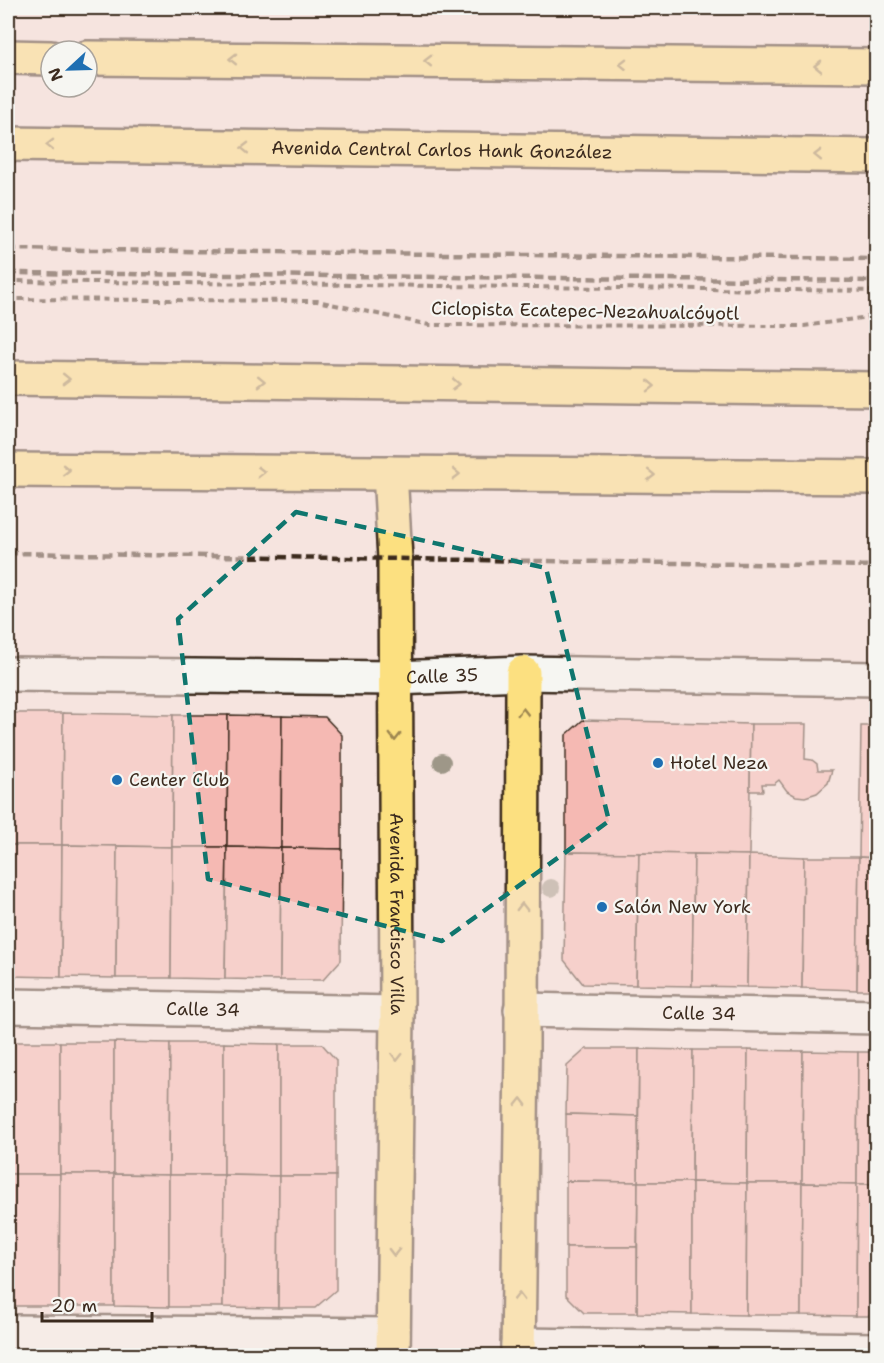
<svg xmlns="http://www.w3.org/2000/svg" width="884" height="1363" font-family="'Shantell Sans',sans-serif">
  <style>
    .building { fill: #f5b9b3; stroke: #3b2a1e; stroke-width: 1.5 }
    .lines { fill: none; stroke-linecap: round; stroke-linejoin: round }
    .minor-casing { stroke: #3b2a1e; stroke-width: 38 }
    .major-casing { stroke: #3b2a1e; stroke-width: 38 }
    .highway-casing { stroke: #3b2a1e; stroke-width: 38 }
    .path { stroke: #3b2a1e; stroke-width: 4; stroke-dasharray: 6 4.5; stroke-linecap: butt }
    .minor { stroke: #f6f6f2; stroke-width: 33 }
    .major { stroke: #fce080; stroke-width: 33 }
    .highway { stroke: #fce080; stroke-width: 33 }
    .rail { stroke: #3b2a1e; stroke-width: 4.5; stroke-dasharray: 9 4.5; stroke-linecap: butt }
    .tree { fill: #9e9788 }
    .oneway { stroke: #9c854f }
    .marked { fill: none; stroke: #0f766e; stroke-width: 4.5; stroke-dasharray: 12 8; stroke-linejoin: round }
    .poi-dot { fill: #1f6fb2; stroke: #f6f6f2; stroke-width: 2 }
    .labels { text-anchor: middle; stroke-width: 4.5; stroke-linejoin: round; paint-order: stroke }
    .street-label { font-size: 18px; fill: #3b2a1e; stroke: #f6f6f2 }
    .poi-label { font-size: 18px; fill: #3b2a1e; stroke: #f6f6f2; text-anchor: start }
  </style>
  <rect width="100%" height="100%" fill="#f6e4df"/>
  <filter id="ink" filterUnits="userSpaceOnUse"><feTurbulence type="fractalNoise" baseFrequency=".0167" numOctaves="2"/><feDisplacementMap in="SourceGraphic" scale="12" xChannelSelector="R" yChannelSelector="G"/><feConvolveMatrix kernelMatrix="1 2 1 2 8 2 1 2 1" color-interpolation-filters="sRGB"/></filter>
  <g filter="url(#ink)">
    <!-- building -->
    <g class="building">
      <path d="M8,713H63L62,845H8Z"/>
      <path d="M63,713L173,715L172,847L62,845Z"/>
      <path d="M173,715H228L227,847H172Z"/>
      <path d="M228,715L282,716L281,848L227,847Z"/>
      <path d="M282,716L325,717L342,735V849L281,848Z"/>
      <path d="M583,720L751,724L749,855L566,852V735Z"/>
      <path d="M751,724H806L805,759L812,760L817,764L818,770H832L828,783L817,793L805,797L796,796L787,791L779,780L774,784H762L763,791H750Z"/>
      <path d="M861,726H876V858L859,857Z"/>
      <path d="M8,845H62L61,977L8,976Z"/>
      <path d="M62,845L117,846L116,978L61,977Z"/>
      <path d="M117,846L172,847L171,978H116Z"/>
      <path d="M172,847H227L225,979L171,978Z"/>
      <path d="M227,847L281,848L280,980L225,979Z"/>
      <path d="M281,848L342,849L341,960L323,980H280Z"/>
      <path d="M566,852L639,853L636,985L583,984L564,960Z"/>
      <path d="M639,853L694,854L692,986L636,985Z"/>
      <path d="M694,854L749,855L747,987L692,986Z"/>
      <path d="M749,855L804,857L802,988L747,987Z"/>
      <path d="M804,857H859L857,990L802,988Z"/>
      <path d="M859,857L876,858V990H857Z"/>
      <rect x="8" y="1042" width="52" height="132"/>
      <rect x="60" y="1042" width="54" height="132"/>
      <path d="M114,1042L170,1043L169,1175L114,1174Z"/>
      <path d="M170,1043H224V1175H169Z"/>
      <path d="M224,1043L279,1044V1176L224,1175Z"/>
      <path d="M279,1044H322L336,1060V1176H279Z"/>
      <path d="M586,1049H639L638,1116L566,1114L567,1066Z"/>
      <path d="M639,1049L693,1050L692,1182H638Z"/>
      <path d="M693,1050H748L747,1183L692,1182Z"/>
      <path d="M748,1050L803,1051L802,1183H747Z"/>
      <path d="M803,1051L858,1052L857,1184L802,1183Z"/>
      <path d="M858,1052H876V1184H857Z"/>
      <path d="M566,1114L638,1116V1182L566,1181Z"/>
      <path d="M8,1174H60L59,1306H8Z"/>
      <path d="M60,1174H114V1306H59Z"/>
      <path d="M114,1174L169,1175V1307L114,1306Z"/>
      <path d="M169,1175H224L223,1307H169Z"/>
      <path d="M224,1175L279,1176L278,1308L223,1307Z"/>
      <path d="M279,1176H336V1290L315,1308H278Z"/>
      <path d="M566,1181L638,1182L637,1247H566Z"/>
      <path d="M638,1182H692V1314L637,1313Z"/>
      <path d="M692,1182L747,1183L746,1315L692,1314Z"/>
      <path d="M747,1183H802L801,1315H746Z"/>
      <path d="M802,1183L857,1184L856,1316L801,1315Z"/>
      <path d="M857,1184H876V1316H856Z"/>
      <path d="M566,1247H637V1313H584L566,1295Z"/>
    </g>
    <g class="lines">
      <defs>
        <g id="minor">
          <path id="s1" d="M8,674L395,678L523,673L876,679"/>
          <path id="s2" d="M8,1006L397,1013"/>
          <path id="s3" d="M521,1010L876,1017"/>
          <path d="M8,1332L393,1335"/>
          <path d="M518,1345L876,1350"/>
        </g>
        <g id="major">
          <path d="M8,57L51,58"/>
          <path d="M87,58L876,66"/>
          <path d="M8,470L876,477"/>
          <path id="s4" d="M390,473L395,558L397,1013L393,1356"/>
          <path d="M518,1356L522,1050L523,673"/>
        </g>
        <g id="highway">
          <path id="s5" d="M8,144L876,156"/>
          <path d="M8,378L876,389"/>
        </g>
      </defs>
      <!-- minor casing -->
      <use href="#minor" class="minor-casing"/>
      <!-- major casing -->
      <use href="#major" class="major-casing"/>
      <!-- highway casing -->
      <use href="#highway" class="highway-casing"/>
      <!-- path -->
      <g class="path">
        <path d="M8,281L876,291"/>
        <path d="M8,299L317,301L429,325L804,326L876,316"/>
      </g>
      <!-- minor -->
      <use href="#minor" class="minor"/>
      <!-- major -->
      <use href="#major" class="major"/>
      <!-- highway -->
      <use href="#highway" class="highway"/>
      <!-- rail -->
      <g class="rail">
        <path d="M8,249L876,259"/>
        <path d="M8,273L876,281"/>
        <path d="M8,553L876,566"/>
      </g>
    </g>
    <!-- trees -->
    <g class="tree">
      <circle cx="442" cy="762" r="9"/>
      <circle cx="551" cy="888" r="9"/>
    </g>
    <!-- one-way arrows -->
    <defs><path id="oneway-chevron" d="M-2-3.5L2.5 0L-2 3.5" fill="none" stroke-width="1.6" stroke-linecap="round" stroke-linejoin="round" transform="scale(1.5)"/></defs>
    <g class="oneway">
      <use href="#oneway-chevron" transform="translate(233 59) rotate(-179)"/>
      <use href="#oneway-chevron" transform="translate(428 61) rotate(-179)"/>
      <use href="#oneway-chevron" transform="translate(623 64) rotate(-179)"/>
      <use href="#oneway-chevron" transform="translate(818 66) rotate(-179)"/>
      <use href="#oneway-chevron" transform="translate(50 145) rotate(-179)"/>
      <use href="#oneway-chevron" transform="translate(245 148) rotate(-179)"/>
      <use href="#oneway-chevron" transform="translate(818 155) rotate(-179)"/>
      <use href="#oneway-chevron" transform="translate(66 379) rotate(1)"/>
      <use href="#oneway-chevron" transform="translate(261 381) rotate(1)"/>
      <use href="#oneway-chevron" transform="translate(456 384) rotate(1)"/>
      <use href="#oneway-chevron" transform="translate(651 386) rotate(1)"/>
      <use href="#oneway-chevron" transform="translate(66 470)"/>
      <use href="#oneway-chevron" transform="translate(261 472)"/>
      <use href="#oneway-chevron" transform="translate(456 474) rotate(1)"/>
      <use href="#oneway-chevron" transform="translate(651 475) rotate(1)"/>
      <use href="#oneway-chevron" transform="translate(523 712) rotate(-90)"/>
      <use href="#oneway-chevron" transform="translate(395 737) rotate(90)"/>
      <use href="#oneway-chevron" transform="translate(522 907) rotate(-90)"/>
      <use href="#oneway-chevron" transform="translate(397 1057) rotate(91)"/>
      <use href="#oneway-chevron" transform="translate(521 1102) rotate(-89)"/>
      <use href="#oneway-chevron" transform="translate(394 1252) rotate(91)"/>
      <use href="#oneway-chevron" transform="translate(519 1297) rotate(-89)"/>
    </g>
  </g>
  <!-- marked area -->
  <path d="M0 0H884V1363H0ZM296,512L546,568L609,821L442,941L208,879L178,619Z" fill="#f6e4df" fill-opacity=".55" fill-rule="evenodd"/>
  <path class="marked" d="M296,512L546,568L609,821L442,941L208,879L178,619Z"/>
  <!-- markers -->
  <g class="poi-dot">
    <circle cx="658" cy="763" r="6"/>
    <circle cx="117" cy="780" r="6"/>
    <circle cx="602" cy="907" r="6"/>
  </g>
  <g class="labels">
    <!-- street labels -->
    <g class="street-label">
      <text dy="6" stroke="none"><textPath href="#s5" startOffset="434">Avenida Central Carlos Hank González</textPath></text>
      <text transform="translate(585 311) rotate(1)" y="6">Ciclopista Ecatepec-Nezahualcóyotl</text>
      <text dy="6" stroke="none"><textPath href="#s1" startOffset="434">Calle 35</textPath></text>
      <text dy="6" stroke="none"><textPath href="#s4" startOffset="441">Avenida Francisco Villa</textPath></text>
      <text dy="6" stroke="none"><textPath href="#s2" startOffset="195">Calle 34</textPath></text>
      <text dy="6" stroke="none"><textPath href="#s3" startOffset="178">Calle 34</textPath></text>
    </g>
    <!-- poi labels -->
    <g class="poi-label">
      <text x="670" y="769">Hotel Neza</text>
      <text x="129" y="786">Center Club</text>
      <text x="614" y="913">Salón New York</text>
    </g>
  </g>
  <!-- margin -->
  <rect width="884" height="1363" fill="none" stroke="#f6f6f2" stroke-width="30"/>
  <rect x="15" y="15" width="854" height="1333" fill="none" stroke="#3b2a1e" stroke-width="2" filter="url(#ink)"/>
  <!-- north arrow -->
  <g transform="translate(69 69) rotate(248)"><circle r="28" fill="#f6f6f2" stroke="#aba49d" stroke-width="1.5"/>
  <path d="M0-4.5L10 22L0 15L-10 22Z" fill="#1f6fb2"/>
  <text y="-9" font-size="16" font-weight="bold" text-anchor="middle" fill="#3b2a1e">N</text>
  </g>
  <!-- scale -->
  <path d="M42 1312v9h110v-9" fill="none" stroke="#3b2a1e" stroke-width="3"/>
  <text x="51" y="1312" font-size="18" fill="#3b2a1e" stroke="#f6f6f2" stroke-width="4.5" paint-order="stroke">20 m</text>
</svg>
